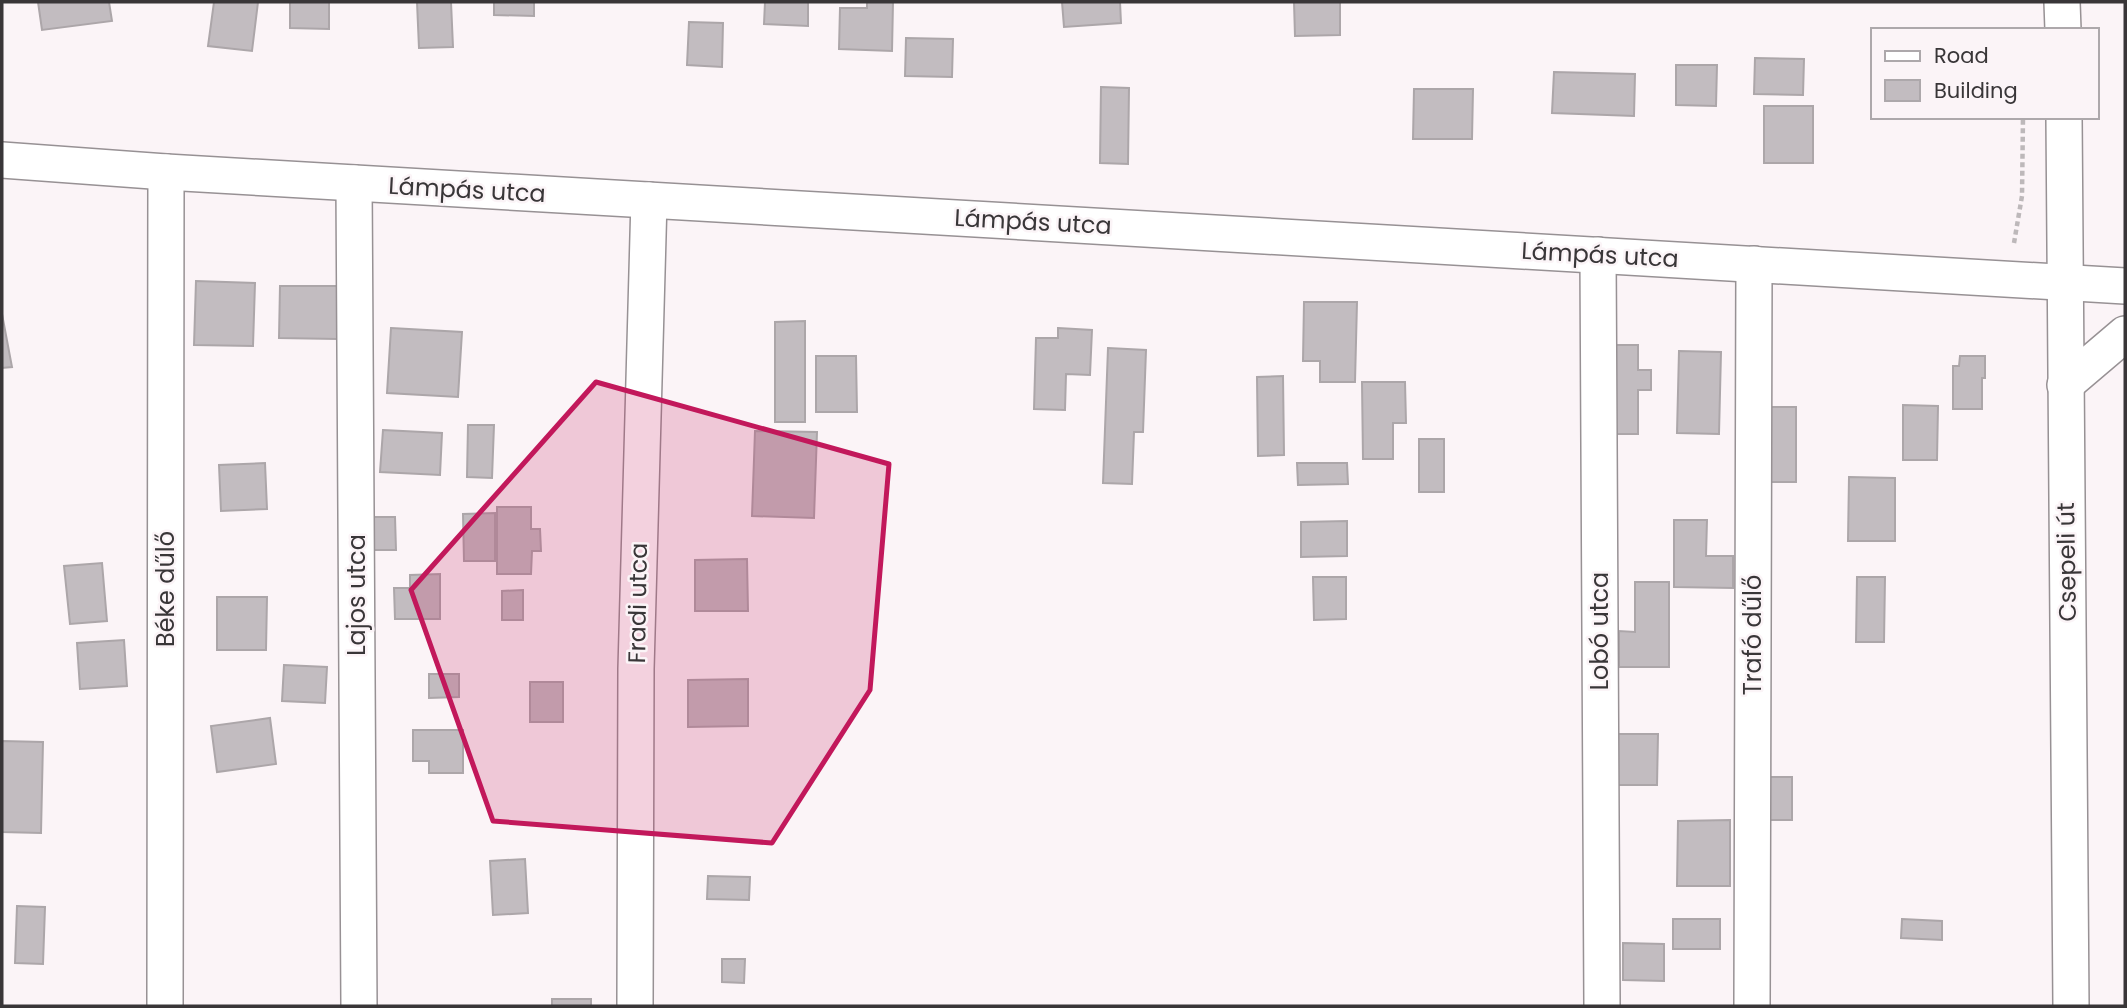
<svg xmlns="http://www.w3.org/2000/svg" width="2127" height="1008" font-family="Poppins,sans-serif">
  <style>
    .building { fill: #c2bcc0; stroke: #aca6a9; stroke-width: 2 }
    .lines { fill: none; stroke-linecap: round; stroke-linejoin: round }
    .street-casing { stroke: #979194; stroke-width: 38 }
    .path { stroke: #bdb8ba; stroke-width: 4.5; stroke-dasharray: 5 3.5; stroke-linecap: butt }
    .street { stroke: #fff; stroke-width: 35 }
    .marked { fill: #c2185b; fill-opacity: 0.2; stroke: #c2185b; stroke-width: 5; stroke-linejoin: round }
    .labels { text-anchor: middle; stroke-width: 5; stroke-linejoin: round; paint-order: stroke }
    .street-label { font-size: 24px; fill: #393638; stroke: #fbf4f7 }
  </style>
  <rect width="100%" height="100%" fill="#fbf4f7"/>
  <!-- building -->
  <g class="building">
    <path d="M38,2H109L112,21L42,30Z"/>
    <path d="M214,2H258L252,51L208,46Z"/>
    <path d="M290,2H329V29L290,28Z"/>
    <path d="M417,2H451L453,47L419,48Z"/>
    <path d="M494,2H534V16L494,15Z"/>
    <path d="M765,2H808V26L764,24Z"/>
    <path d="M867,2H893L892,51L839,49L840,8H867Z"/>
    <path d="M1062,2H1120L1121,23L1064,27Z"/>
    <path d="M1294,2H1340V35L1295,36Z"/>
    <path d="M689,22L723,23L722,67L687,65Z"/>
    <path d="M906,38L953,39L952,77L905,76Z"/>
    <path d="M1755,58L1804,59L1803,95L1754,94Z"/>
    <path d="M1676,65H1717L1716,106L1676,105Z"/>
    <path d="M1554,72L1635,74L1634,116L1552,113Z"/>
    <path d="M1101,87L1129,88L1128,164L1100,163Z"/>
    <path d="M1414,89H1473L1472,139H1413Z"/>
    <rect x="1764" y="106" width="49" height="57"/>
    <path d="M196,281L255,283L253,346L194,345Z"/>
    <path d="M280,286H337V339L279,338Z"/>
    <path d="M1304,302H1357L1355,382H1320V361H1303Z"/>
    <path d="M2,314L12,367L2,368Z"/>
    <path d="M805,321V422H775V322Z"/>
    <path d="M391,328L462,332L458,397L387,393Z"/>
    <path d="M1058,328L1092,330L1090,375L1066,374L1065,410L1034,409L1036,338H1058Z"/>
    <path d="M1608,345H1638V370H1651V390H1638V434H1608Z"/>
    <path d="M1108,348L1146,350L1143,432H1134L1132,484L1103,483Z"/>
    <path d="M1679,351L1721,352L1719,434L1677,433Z"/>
    <path d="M816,356H856L857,412H816Z"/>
    <path d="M1960,356H1985V378H1982V409H1953V366H1959Z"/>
    <path d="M1283,376L1284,455L1258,456L1257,377Z"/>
    <path d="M1362,382H1405L1406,423H1393V459H1363Z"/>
    <path d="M1903,405L1938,406L1937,460H1903Z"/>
    <rect x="1760" y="407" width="36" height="75"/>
    <path d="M468,425H494L492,478L467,477Z"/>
    <path d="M383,430L442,433L440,475L380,472Z"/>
    <path d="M755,431L817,432L814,518L752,516Z"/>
    <rect x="1419" y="439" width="25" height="53"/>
    <path d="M265,463L267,509L221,511L219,465Z"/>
    <path d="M1297,463H1347L1348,484L1298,485Z"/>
    <path d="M1849,477L1895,478V541H1848Z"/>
    <path d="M497,507H531V529H540L541,551H532L531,574H497Z"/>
    <path d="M495,513V561H464L463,514Z"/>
    <path d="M367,517H395L396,550H368Z"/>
    <path d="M1674,520H1707L1706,556H1733V588L1674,587Z"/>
    <path d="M1347,521V556L1301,557V522Z"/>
    <path d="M747,559L748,611H695V560Z"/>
    <path d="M102,563L107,621L70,624L64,566Z"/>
    <path d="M440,574V619H395L394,588H410V575Z"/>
    <path d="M1313,577H1346V619L1314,620Z"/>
    <path d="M1857,577H1885L1884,642H1856Z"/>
    <path d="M1635,582H1669V667H1619V631L1635,632Z"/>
    <path d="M523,590V620H502V591Z"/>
    <path d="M217,597H267L266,650H217Z"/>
    <path d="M124,640L127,686L80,689L77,643Z"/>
    <path d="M284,665L327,667L325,703L282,701Z"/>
    <path d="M429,674H459V697L429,698Z"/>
    <path d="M748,679V726L688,727V680Z"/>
    <rect x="530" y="682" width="33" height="40"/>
    <path d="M270,718L276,764L217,772L211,726Z"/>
    <path d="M413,730H463V773H429V761H413Z"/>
    <path d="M1617,734H1658L1657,785H1616Z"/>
    <path d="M2,741L43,742L41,833L2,832Z"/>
    <path d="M1764,777H1792V820H1765Z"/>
    <path d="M1730,820V886H1677L1678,821Z"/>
    <path d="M525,859L528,913L493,915L490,861Z"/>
    <path d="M708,876L750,877L749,900L707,899Z"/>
    <path d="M17,906L45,907L43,964L15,963Z"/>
    <rect x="1673" y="919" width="47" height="30"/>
    <path d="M1902,919L1942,921V940L1901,938Z"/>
    <path d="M1623,943L1664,944V981L1623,980Z"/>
    <path d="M722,959H745L744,983L722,982Z"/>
    <rect x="552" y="999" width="39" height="7"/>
  </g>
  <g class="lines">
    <defs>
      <g id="street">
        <path d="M2062,2L2063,30"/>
        <path d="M2064,117L2071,1006"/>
        <path d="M2,160L166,172L2125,286"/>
        <path d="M354,183L359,1006"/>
        <path d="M1598,255L1602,1006"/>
        <path d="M2065,385L2125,334"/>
        <path d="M165,1006L166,172"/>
        <path d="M635,1006L636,669L649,200"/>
        <path d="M1752,1006L1754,264"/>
      </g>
    </defs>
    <!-- street casing -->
    <use href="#street" class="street-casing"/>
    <!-- path -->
    <path class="path" d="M2014,243L2022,196L2023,117"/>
    <!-- street -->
    <use href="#street" class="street"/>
  </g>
  <!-- marked area -->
  <path class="marked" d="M596,382L889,464L870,690L772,843L493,821L411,590Z"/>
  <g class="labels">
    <!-- street labels -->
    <g class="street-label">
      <text transform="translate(467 190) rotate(3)" y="8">Lámpás utca</text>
      <text transform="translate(1033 222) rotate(3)" y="8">Lámpás utca</text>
      <text transform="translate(1600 255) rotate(3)" y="8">Lámpás utca</text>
      <text transform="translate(2067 562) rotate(-91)" y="8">Csepeli út</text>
      <text transform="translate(166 589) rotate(-90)" y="8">Béke dűlő</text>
      <text transform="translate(357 595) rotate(-90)" y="8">Lajos utca</text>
      <text transform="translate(638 603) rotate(-89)" y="8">Fradi utca</text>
      <text transform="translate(1600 631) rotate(-90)" y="8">Lobó utca</text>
      <text transform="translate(1753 635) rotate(-90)" y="8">Trafó dűlő</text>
    </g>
  </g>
  <!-- border -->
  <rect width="2127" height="1008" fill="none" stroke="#393638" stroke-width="7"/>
  <!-- legend -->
  <rect x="1871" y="28" width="228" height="91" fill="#fbf4f7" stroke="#ada8ab" stroke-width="2"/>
  <rect x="1885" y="51" width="35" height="10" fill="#ffffff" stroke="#ada8ab" stroke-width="2"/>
  <text x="1934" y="63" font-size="21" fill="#393638">Road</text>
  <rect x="1885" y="80" width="35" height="21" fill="#c2bcc0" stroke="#ada8ab" stroke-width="2"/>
  <text x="1934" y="98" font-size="21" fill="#393638">Building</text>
</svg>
